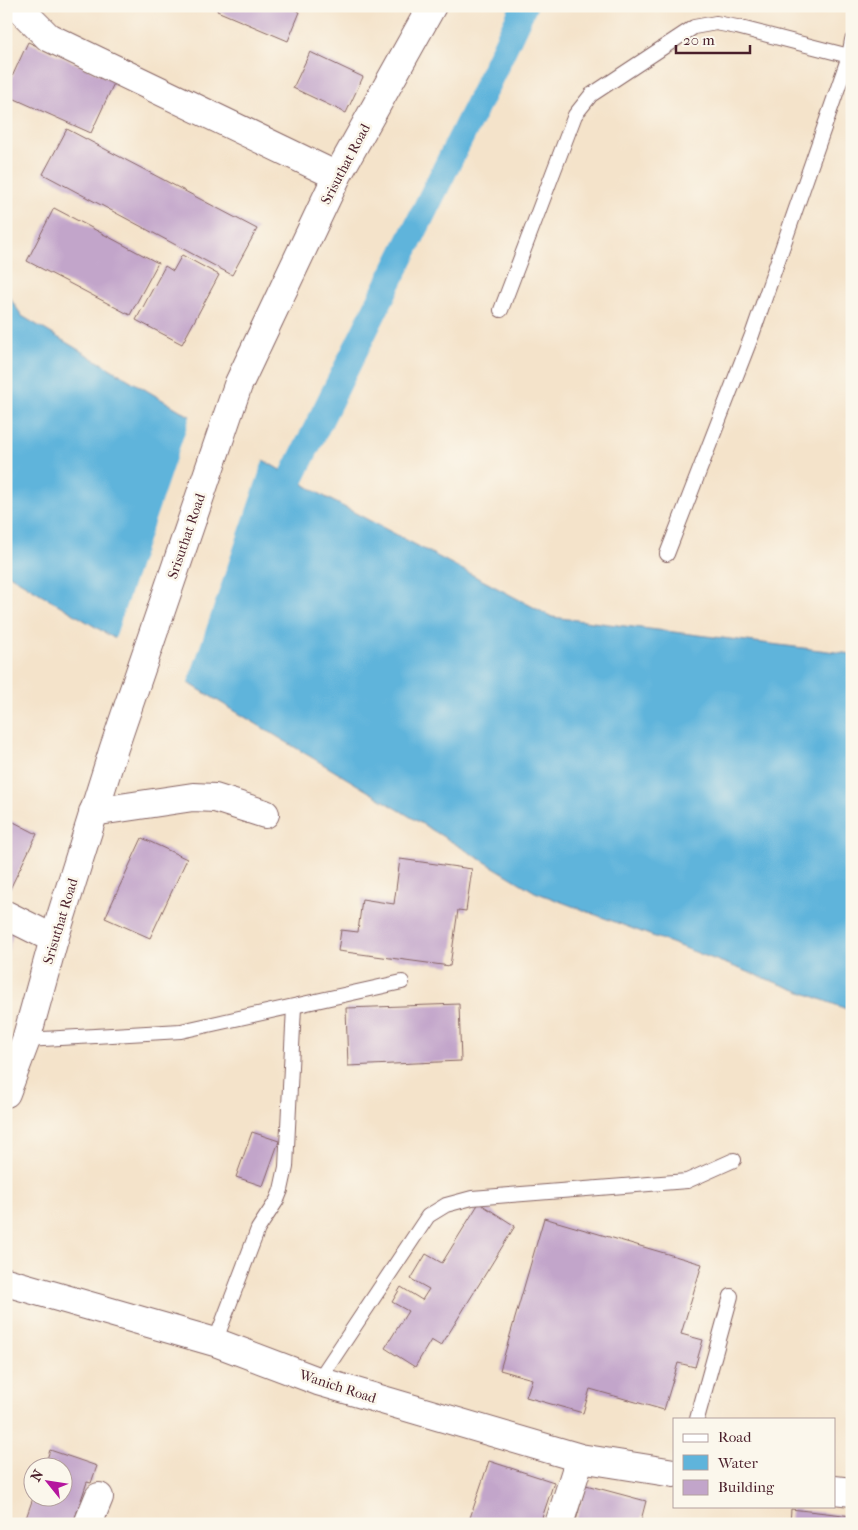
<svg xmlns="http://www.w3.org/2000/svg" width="858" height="1530" font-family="'IM FELL French Canon',serif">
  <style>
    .water { fill: #5fb4db; stroke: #546a83 }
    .pier { fill: #f4e3ca }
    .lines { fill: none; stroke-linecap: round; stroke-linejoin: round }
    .canal { stroke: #5fb4db; stroke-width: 26 }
    .building { fill: #c2a5ca }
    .service-casing { stroke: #866463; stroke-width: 16 }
    .minor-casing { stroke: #866463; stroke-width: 30 }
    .tertiary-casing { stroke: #866463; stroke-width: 30 }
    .service { stroke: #fff; stroke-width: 14 }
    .minor { stroke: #fff; stroke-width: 28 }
    .tertiary { stroke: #fff; stroke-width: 28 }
    .labels { text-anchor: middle; stroke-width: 5; stroke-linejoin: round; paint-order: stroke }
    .street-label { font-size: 14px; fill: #4a1f2b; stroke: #fbf7ec }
  </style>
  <rect width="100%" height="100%" fill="#fbf7ec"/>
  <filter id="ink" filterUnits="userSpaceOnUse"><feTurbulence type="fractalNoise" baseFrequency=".02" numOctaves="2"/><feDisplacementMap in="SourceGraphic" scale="10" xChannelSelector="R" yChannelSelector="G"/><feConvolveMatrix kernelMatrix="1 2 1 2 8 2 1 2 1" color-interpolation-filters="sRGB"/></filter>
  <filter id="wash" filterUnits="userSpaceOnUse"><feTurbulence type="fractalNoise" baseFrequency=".0096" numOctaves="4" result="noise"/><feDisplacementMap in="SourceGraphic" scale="20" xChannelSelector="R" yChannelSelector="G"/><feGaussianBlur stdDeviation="1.12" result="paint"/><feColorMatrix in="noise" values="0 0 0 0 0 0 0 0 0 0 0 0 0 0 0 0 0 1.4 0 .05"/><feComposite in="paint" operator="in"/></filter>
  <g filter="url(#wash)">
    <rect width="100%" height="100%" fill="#f4e3ca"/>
    <!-- water -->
    <path class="water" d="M6,292L22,316L327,498L552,617L852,654V1011L535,892L6,573Z"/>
    <!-- pier -->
    <path class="pier" d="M191,414L264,458L187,685L114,641Z"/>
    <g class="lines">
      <!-- canal -->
      <path class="canal" d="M292,477L486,87L524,6"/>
    </g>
    <g id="blocks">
      <!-- building -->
      <g class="building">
        <path d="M219,6H286L300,12L288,41L217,11Z"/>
        <path d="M28,42L115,81L91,133L6,95V77L11,79Z"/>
        <path d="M310,52L363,77L346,113L293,88Z"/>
        <path d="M67,129L257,229L232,275L43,174Z"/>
        <path d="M54,208L158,263L130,315L27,261Z"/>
        <path d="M182,255L219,275L182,344L136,320L165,266L173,271Z"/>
        <path d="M6,818L37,834L6,897Z"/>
        <path d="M142,838L187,859L150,938L105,918Z"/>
        <path d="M400,859L472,869L466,911L458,910L450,966L338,951L341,930L358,932L362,899L394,904Z"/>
        <path d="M6,921L16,924L7,955L6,954Z"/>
        <path d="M459,1004L461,1061L348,1066L346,1008Z"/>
        <path d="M252,1132L279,1141L263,1186L236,1177Z"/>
        <path d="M479,1203L515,1226L441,1346L431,1340L415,1367L385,1348L408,1311L392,1302L401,1287L422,1300L429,1289L411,1279L426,1254L442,1263Z"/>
        <path d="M544,1218L702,1264L681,1334L703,1340L695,1367L678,1363L664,1410L590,1389L583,1413L526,1397L532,1379L500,1370Z"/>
        <path d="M50,1450L97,1466L91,1483L87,1482L73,1524H24L33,1498H62V1468H44Z"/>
        <path d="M489,1461L554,1482L540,1524H468Z"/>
        <path d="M586,1485L646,1501L640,1524H575Z"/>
        <path d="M791,1509L852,1516L851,1524H790Z"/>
      </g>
    </g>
  </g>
  <g filter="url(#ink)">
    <use href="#blocks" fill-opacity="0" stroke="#866463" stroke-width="1"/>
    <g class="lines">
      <defs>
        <g id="service">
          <path d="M501,310L575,115L591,95L694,27L716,23L737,27L849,56"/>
          <path d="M667,554L752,335L849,56L852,40"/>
          <path d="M26,1040L181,1031L402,982"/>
          <path d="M215,1342L258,1229L277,1200L281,1190L286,1167L294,1007"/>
          <path d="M318,1381L428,1216L446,1205L472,1198L687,1181L734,1160"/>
          <path d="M697,1419L731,1296"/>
        </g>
        <g id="minor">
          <path d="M17,6L48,37L337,176"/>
          <path d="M93,812L193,797L215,798L265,814"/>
          <path d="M6,915L54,939"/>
          <path d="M88,1524L99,1497"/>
          <path d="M559,1524L580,1458"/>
        </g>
        <g id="tertiary">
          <path d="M6,1093L26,1040L54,939L114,748L238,385L337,176L432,6"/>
          <path d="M6,1282L215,1342L318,1381L580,1458L674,1473"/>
          <path d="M834,1490L852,1492"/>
        </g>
      </defs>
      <!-- service casing -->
      <use href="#service" class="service-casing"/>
      <!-- minor casing -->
      <use href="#minor" class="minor-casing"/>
      <!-- tertiary casing -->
      <use href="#tertiary" class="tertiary-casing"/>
      <!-- service -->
      <use href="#service" class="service"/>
      <!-- minor -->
      <use href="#minor" class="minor"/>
      <!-- tertiary -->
      <use href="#tertiary" class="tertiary"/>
    </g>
  </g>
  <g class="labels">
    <!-- street labels -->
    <g class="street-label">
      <text transform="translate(345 164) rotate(-62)" y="5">Srisuthat Road</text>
      <text transform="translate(186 536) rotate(-71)" y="5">Srisuthat Road</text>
      <text transform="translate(60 921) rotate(-73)" y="5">Srisuthat Road</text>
      <text transform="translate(338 1386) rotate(18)" y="5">Wanich Road</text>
    </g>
  </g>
  <!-- margin -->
  <rect width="858" height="1530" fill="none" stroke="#fbf7ec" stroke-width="25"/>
  <!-- legend -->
  <rect x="673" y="1418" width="162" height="90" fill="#fbf7ec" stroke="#b4a19f"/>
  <rect x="683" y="1434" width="25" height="8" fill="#ffffff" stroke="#b4a19f"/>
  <text x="718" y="1442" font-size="15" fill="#4a1f2b">Road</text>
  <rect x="683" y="1455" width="25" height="15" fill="#5fb4db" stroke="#b4a19f"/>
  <text x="718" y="1468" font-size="15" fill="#4a1f2b">Water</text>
  <rect x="683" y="1480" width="25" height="15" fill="#c2a5ca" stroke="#b4a19f"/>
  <text x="718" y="1492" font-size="15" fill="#4a1f2b">Building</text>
  <!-- north arrow -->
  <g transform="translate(48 1482) rotate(300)"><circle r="24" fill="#fbf7ec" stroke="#b4a19f"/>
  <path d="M0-4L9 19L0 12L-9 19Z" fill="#b5179e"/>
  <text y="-8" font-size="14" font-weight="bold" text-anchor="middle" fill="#4a1f2b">N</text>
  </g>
  <!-- scale -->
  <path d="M676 45v8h74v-8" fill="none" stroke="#4a1f2b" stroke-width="2.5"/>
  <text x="683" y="45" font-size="15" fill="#4a1f2b" stroke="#fbf7ec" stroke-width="4" paint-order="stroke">20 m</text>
</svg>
